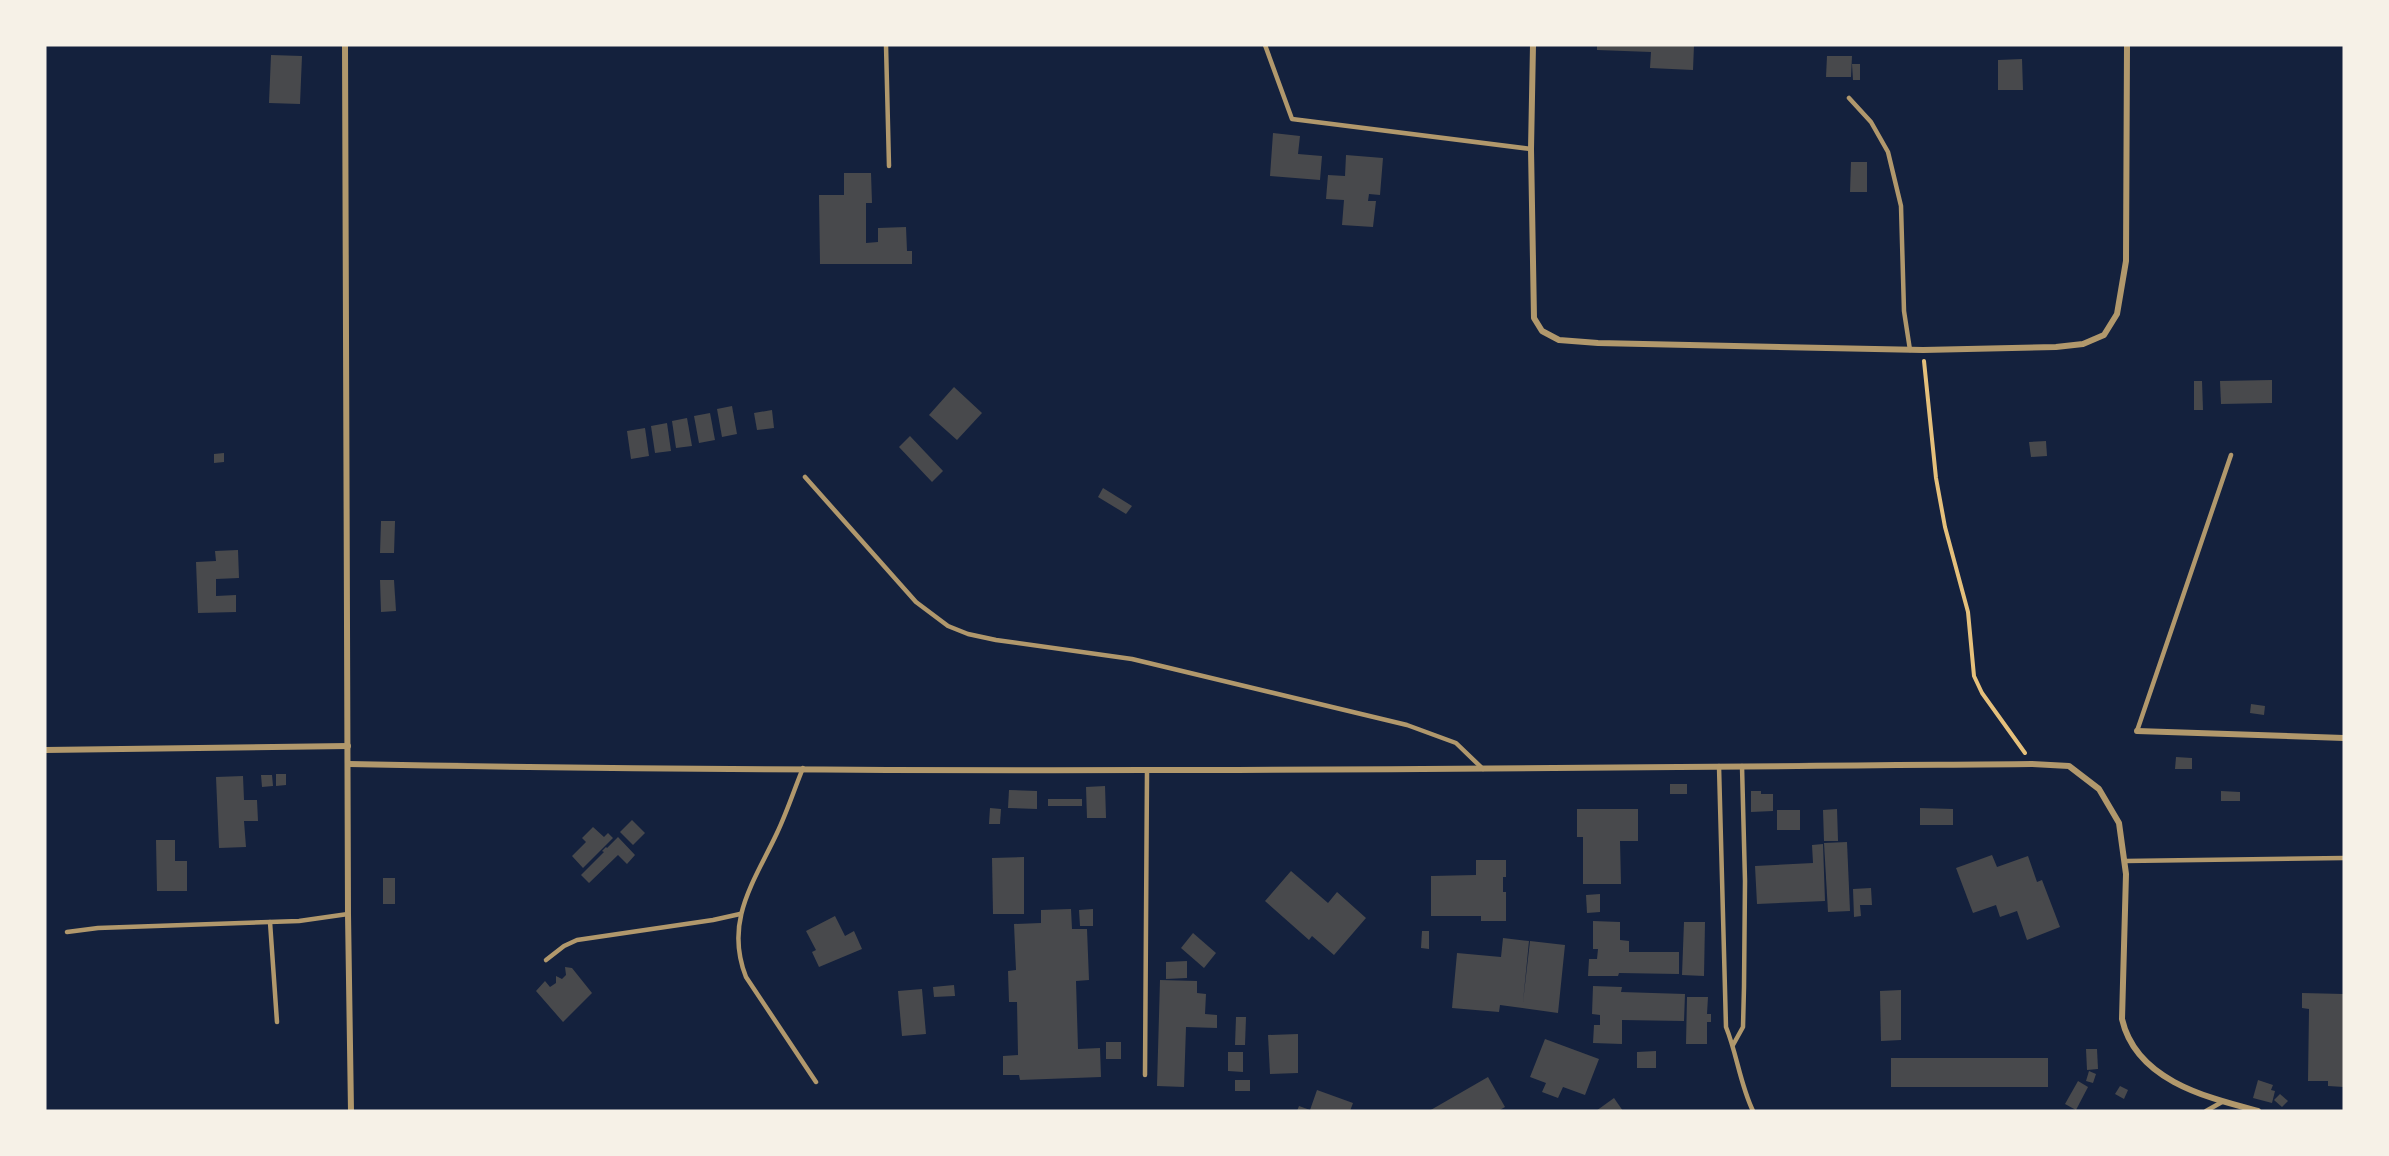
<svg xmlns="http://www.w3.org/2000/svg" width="2389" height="1156" font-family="'Fira Sans',sans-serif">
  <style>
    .building { fill: #48494c }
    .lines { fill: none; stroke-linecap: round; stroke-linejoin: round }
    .path { stroke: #e5c07b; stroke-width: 4 }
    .service { stroke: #b1986c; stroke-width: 4.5 }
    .minor { stroke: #b1986c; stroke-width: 6 }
  </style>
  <rect width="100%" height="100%" fill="#14213d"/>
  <!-- building -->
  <g class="building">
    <path d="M1597,45H1694L1693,70L1650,68L1651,52L1597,50Z"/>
    <path d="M271,55L302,56L300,104L269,103Z"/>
    <path d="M1827,56H1852L1851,77H1826Z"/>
    <path d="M2022,59L2023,90H1998V60Z"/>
    <path d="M1852,64H1860V80H1853Z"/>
    <path d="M1273,133L1300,136L1298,154L1322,156L1320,180L1270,176Z"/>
    <path d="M1346,155L1383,158L1380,195L1369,194L1368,201H1376L1373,227L1342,225L1344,200L1326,199L1328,175L1345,176Z"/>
    <path d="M1851,162H1867V192H1850Z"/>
    <path d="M844,173H871L872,203H866V243L878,242V228L906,227L907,251H912V264H820L819,195H844Z"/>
    <path d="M2272,380V403L2221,404L2220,381Z"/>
    <path d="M2194,381H2202L2203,410H2194Z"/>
    <path d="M954,387L982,413L957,440L929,415Z"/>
    <path d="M732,406L737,434L722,437L717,409Z"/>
    <path d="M772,410L774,428L757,430L754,413Z"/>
    <path d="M710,413L715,440L699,443L694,416Z"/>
    <path d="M687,418L692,446L676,448L672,421Z"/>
    <path d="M667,423L671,451L655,453L651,426Z"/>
    <path d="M645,428L649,456L631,459L627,431Z"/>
    <path d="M910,436L943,471L932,482L899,447Z"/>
    <path d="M2046,441L2047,456L2031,457L2029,442Z"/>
    <path d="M224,453V462L214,463V454Z"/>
    <path d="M1103,488L1132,506L1126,514L1098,497Z"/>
    <path d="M381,521H395L394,553H380Z"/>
    <path d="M238,550L239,578L216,579V596L236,595V612L198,613L196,562L216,561L215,551Z"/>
    <path d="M380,580H394L396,611L381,612Z"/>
    <path d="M2251,704L2265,706L2264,715L2250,713Z"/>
    <path d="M2176,757L2192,758V769H2175Z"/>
    <path d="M276,774H286V785L276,786Z"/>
    <path d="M261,775H272L273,786L262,787Z"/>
    <path d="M243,776L244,800H257L258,821H244L246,847L219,848L216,777Z"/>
    <rect x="1670" y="784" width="17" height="10"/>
    <path d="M1105,786L1106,818H1087L1086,787Z"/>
    <path d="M1009,790L1037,791V809L1008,808Z"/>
    <path d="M1751,791H1761V794H1773V811L1751,812Z"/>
    <path d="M2221,791L2240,792V801H2221Z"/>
    <rect x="1048" y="799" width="34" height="7"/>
    <path d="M990,808L1001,809L1000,824H989Z"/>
    <path d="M1920,808L1953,809V825H1920Z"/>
    <path d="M1577,809H1638V841H1620L1621,884H1583V837H1577Z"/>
    <path d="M1837,809L1838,841H1824L1823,810Z"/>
    <rect x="1777" y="810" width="23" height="20"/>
    <path d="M632,820L645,833L633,845L620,832Z"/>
    <path d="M593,827L604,837L608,833L613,838L583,868L572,856L586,842L582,838Z"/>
    <path d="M618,837L635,855L627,864L618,855L589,883L581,875L604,852L602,851L606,847L607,848Z"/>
    <path d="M156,840H175V861H187V891H157Z"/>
    <path d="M1847,842L1850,911L1828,912L1824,843Z"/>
    <path d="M1823,844L1825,901L1757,904L1755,866L1813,863L1812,845Z"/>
    <path d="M1992,855L1997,867L2028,856L2037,882L2042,880L2060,927L2027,940L2017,911L2000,917L1996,905L1973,913L1956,868Z"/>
    <path d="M1024,857V914H993L992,858Z"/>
    <path d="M1476,860H1506V877H1503V892H1506V921H1481V916H1431V876L1476,875Z"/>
    <path d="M1291,871L1328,903L1337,892L1366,918L1334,955L1312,936L1309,940L1265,901Z"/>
    <rect x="383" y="878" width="12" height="26"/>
    <path d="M1871,888L1872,905H1860L1861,916L1854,917L1853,889Z"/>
    <path d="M1600,894V912L1587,913L1586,895Z"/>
    <path d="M1071,909L1072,929H1087L1089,980L1076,981L1078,1049L1100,1048L1101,1077L1020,1080L1019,1075H1003V1056L1018,1055L1017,1002H1009L1008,971L1016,970L1014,924L1041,923V910Z"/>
    <path d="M1093,909V926H1080L1079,910Z"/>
    <path d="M835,916L845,936L854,931L862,949L819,967L812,952L816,950L806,931Z"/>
    <path d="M1593,921L1620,922V940L1629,941V952H1679V974L1619,973L1618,976H1588L1589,959H1597L1598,949H1593Z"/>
    <path d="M1684,922H1705L1704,976L1682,975Z"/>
    <path d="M1422,931H1429V949L1421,948Z"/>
    <path d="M1193,933L1216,953L1204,968L1181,948Z"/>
    <path d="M1503,938L1529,941L1523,1002L1530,941L1565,945L1558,1013L1500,1005L1499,1012L1452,1008L1457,953L1501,957Z"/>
    <path d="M1187,961V978L1166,979V962Z"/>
    <path d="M565,967L572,968L592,993L563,1022L536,991L545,981L550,987L556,983V976L562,979L566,975Z"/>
    <path d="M1160,980L1197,981V993L1206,994L1205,1014L1217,1015V1028L1186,1027L1184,1087L1157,1086Z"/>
    <path d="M954,985L955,996L934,997L933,987Z"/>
    <path d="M1593,986L1622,987L1621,992L1685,994L1684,1021L1622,1020V1044L1593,1043L1594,1025H1600V1015L1592,1014Z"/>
    <path d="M922,989L926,1034L902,1036L898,991Z"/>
    <path d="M1901,990V1040L1881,1041L1880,991Z"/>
    <path d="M2302,993L2344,994V1087L2328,1086V1081H2308L2309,1009L2302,1008Z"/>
    <path d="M1687,997H1708L1707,1014H1711V1022H1707V1044H1686Z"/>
    <path d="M1236,1017H1246L1245,1045H1235Z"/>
    <path d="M1298,1034V1073L1270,1074L1268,1035Z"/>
    <path d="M1545,1039L1599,1059L1585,1095L1563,1087L1558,1098L1542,1092L1546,1083L1530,1077Z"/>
    <rect x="1106" y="1042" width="15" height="17"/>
    <path d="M2086,1049H2097L2098,1069L2087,1070Z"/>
    <path d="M1656,1051V1068H1637V1052Z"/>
    <path d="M1228,1052H1243V1072L1228,1071Z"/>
    <rect x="1891" y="1058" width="157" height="29"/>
    <path d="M2089,1071L2096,1074L2093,1083L2086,1081Z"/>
    <path d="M1488,1077L1505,1107L1498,1111H1429Z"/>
    <rect x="1235" y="1080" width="15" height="11"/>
    <path d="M2258,1080L2273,1085L2271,1090L2275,1091L2272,1103L2253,1098Z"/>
    <path d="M2078,1081L2088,1087L2076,1110L2065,1104Z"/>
    <path d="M2120,1086L2128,1090L2124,1099L2115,1094Z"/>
    <path d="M1317,1090L1353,1103L1350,1111H1297L1299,1106L1310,1110Z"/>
    <path d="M2280,1094L2288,1101L2282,1107L2274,1100Z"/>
    <path d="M1614,1098L1623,1111H1596Z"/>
  </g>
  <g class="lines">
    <!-- path -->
    <path class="path" d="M1924,361L1936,478L1945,527L1968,612L1974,676L1982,693L2025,753"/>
    <!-- service -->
    <g class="service">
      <path d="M886,45L889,166"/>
      <path d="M1265,45L1292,119L1531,149"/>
      <path d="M1849,98L1871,122L1888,152L1901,206L1904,311L1910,350"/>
      <path d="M805,477L916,602L948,626L968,634L996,640L1132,659L1407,725L1456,743L1483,769"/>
      <path d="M2137,731L2231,455"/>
      <path d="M1719,766L1726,1027C1737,1054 1740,1084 1753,1111"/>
      <path d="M803,768C794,790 787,812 777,833C754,882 724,921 746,977L816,1082"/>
      <path d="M2125,861L2344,858"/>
      <path d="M270,922L277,1022"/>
      <path d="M67,932L98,928L299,921L348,914"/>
      <path d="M546,960L564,946L577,940L713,920L740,914"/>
      <path d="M1733,1045L1743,1027L1744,987L1745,881L1742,766"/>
      <path d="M1145,1075L1147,771"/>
      <path d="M2206,1111L2222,1102"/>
    </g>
    <!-- minor -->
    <g class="minor">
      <path d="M345,45L348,914L351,1111"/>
      <path d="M1533,45L1531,149L1534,318L1542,331L1559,340L1598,343L1923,350L2056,347L2083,344L2104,335L2117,314L2126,261L2127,45"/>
      <path d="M2137,731L2344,738"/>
      <path d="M45,750L348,746"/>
      <path d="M349,764C910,775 1471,769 2032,764L2069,766L2099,789L2119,823L2126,874L2122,1019C2136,1080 2205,1097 2258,1111"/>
    </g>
  </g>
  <!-- border -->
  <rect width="2389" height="1156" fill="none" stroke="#f6f1e7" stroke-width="93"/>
</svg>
